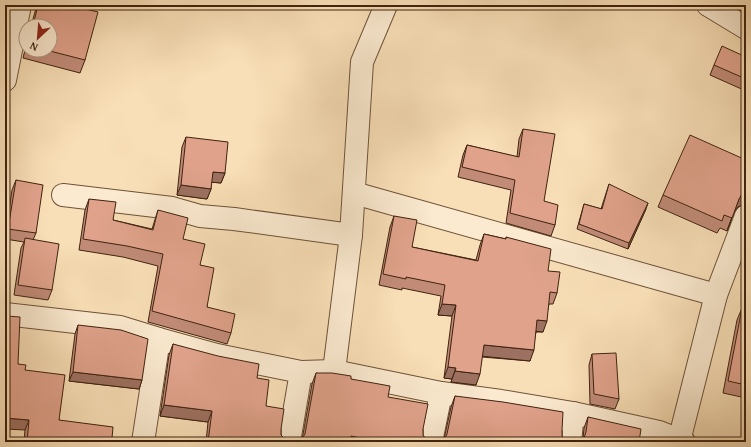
<svg xmlns="http://www.w3.org/2000/svg" width="751" height="447" font-family="'Gentium Book Plus',serif">
  <style>
    .lines { fill: none; stroke-linecap: round; stroke-linejoin: round }
    .minor-casing { stroke: #6e5239; stroke-width: 24 }
    .minor { stroke: #fbead0; stroke-width: 22 }
    .wall { fill: #c18b78; stroke: #3f230f }
    .shaded-wall { fill: #9d7161; stroke: #3f230f }
    .building { fill: #e0a28b; stroke: #3f230f }
  </style>
  <rect width="100%" height="100%" fill="#f9dfb7"/>
  <filter id="stains"><feTurbulence type="fractalNoise" baseFrequency=".005" numOctaves="4"/><feColorMatrix values="0 0 0 0 .2 0 0 0 0 .09 0 0 0 0 .02 0 0 0 .5 -.17"/></filter>
  <radialGradient id="worn" r=".72"><stop offset=".6" stop-color="#630" stop-opacity="0"/><stop offset="1" stop-color="#630" stop-opacity=".3"/></radialGradient>
  <g class="lines">
    <defs>
      <g id="minor">
        <path d="M708,5L746,28"/>
        <path d="M5,80L20,5"/>
        <path d="M354,193L716,295"/>
        <path d="M63,195L172,208L200,216L234,219L351,235"/>
        <path d="M5,314L120,327L159,339L217,355L301,372L334,371L441,393L501,401L573,413L659,432L684,442"/>
        <path d="M334,371L351,235L362,62L386,5"/>
        <path d="M679,441L716,295L746,216"/>
        <path d="M143,442L159,339"/>
        <path d="M289,442L301,372"/>
        <path d="M431,442L441,393"/>
        <path d="M570,442L573,413"/>
      </g>
    </defs>
    <!-- minor casing -->
    <use href="#minor" class="minor-casing"/>
    <!-- minor -->
    <use href="#minor" class="minor"/>
  </g>
  <!-- wall -->
  <g class="wall">
    <path d="M37,5H75L85,60L80,73L23,58L26,46V50H50V26H31Z"/>
    <path d="M746,57V91L710,75L714,65Z"/>
    <path d="M523,129L544,201L555,225L551,236L506,223L511,190L458,177L463,155L467,145L517,157L519,139Z"/>
    <path d="M186,137L225,173L221,183L211,182V189L207,199L177,195L182,147Z"/>
    <path d="M745,170H746V204H744L738,207L734,212L727,231L720,228L717,233L658,207L663,195Z"/>
    <path d="M16,180L36,233L33,240L52,290L48,300L14,295L21,248L24,242L5,239V237L12,190Z"/>
    <path d="M609,184L646,209L628,249L577,229L584,204L601,209Z"/>
    <path d="M89,199L113,220L152,229L158,210L183,239L200,265L207,307L231,333L227,344L148,322L158,266L123,257L79,250L85,210Z"/>
    <path d="M394,216L412,247L476,260L480,245L484,234L506,239V237L548,271L557,293L553,304H549L543,332H536L530,361L482,357L476,385L451,382L452,379L444,378L452,316L438,315L441,296L402,288V290L379,285L390,227Z"/>
    <path d="M742,308L746,309V398L723,393L737,320Z"/>
    <path d="M78,325L142,380L139,389L69,381L75,334Z"/>
    <path d="M173,344L257,378L266,406L281,429V435L285,440L288,442H206L208,422L160,416L169,355Z"/>
    <path d="M592,354L619,399L615,409L590,404L589,365Z"/>
    <path d="M18,364L25,370L59,420L112,438L131,442H24L25,430Z"/>
    <path d="M316,373L351,379L388,397L423,429V435L426,440L430,442H299L302,440L312,384Z"/>
    <path d="M455,396L562,430V436L566,441L444,439L451,407Z"/>
    <path d="M588,417L639,442L583,439L584,428Z"/>
  </g>
  <!-- shaded-wall -->
  <g class="shaded-wall">
    <path d="M213,172L225,173L221,183L209,182Z"/>
    <path d="M181,185L211,189L207,199L177,195Z"/>
    <path d="M746,192V204H744L738,207L734,212L727,231L739,199L742,194Z"/>
    <path d="M648,203L646,209L628,249L629,243Z"/>
    <path d="M442,304L456,305L452,316L438,315Z"/>
    <path d="M537,320L547,321L543,332L533,331Z"/>
    <path d="M484,345L534,350L530,361L480,356Z"/>
    <path d="M448,367L456,368L452,379L444,378Z"/>
    <path d="M455,371L480,374L476,385L451,382Z"/>
    <path d="M73,372L142,380L139,389L69,381Z"/>
    <path d="M164,405L212,411L208,422L160,416Z"/>
    <path d="M5,418L29,420L25,430L5,429Z"/>
  </g>
  <!-- building -->
  <g class="building">
    <path d="M38,5H75L74,6L98,12L85,60L46,50H50V26H33Z"/>
    <path d="M722,46L746,57V79L714,65Z"/>
    <path d="M523,129L555,134L544,201L558,205L555,225L510,213L515,180L462,167L467,145L519,157Z"/>
    <path d="M690,135L746,160V166L744,169L746,170V192L742,194L739,199L732,218L724,215L722,221L663,195Z"/>
    <path d="M186,137L228,142L225,173L213,172L211,189L181,185Z"/>
    <path d="M16,180L43,185L36,233L8,229Z"/>
    <path d="M609,184L648,203L629,243L579,224L584,204L602,209Z"/>
    <path d="M89,199L116,202L113,220L153,230L158,210L188,218L183,239L205,244L200,265L214,268L207,307L235,314L231,333L152,311L163,254L127,246L83,239Z"/>
    <path d="M394,216L417,220L412,247L478,261L484,234L506,239V237L551,249L548,271L560,272L557,293L550,292L547,321L537,320L534,350L484,345L480,374L455,371L456,368L448,367L456,305L442,304L445,285L406,277V279L383,274Z"/>
    <path d="M25,238L59,244L52,290L18,285Z"/>
    <path d="M742,308L746,309V385L728,381Z"/>
    <path d="M5,315L7,316L20,317L18,364L26,365L25,370L65,375L59,420L113,427L112,438L131,441V442H27L29,420L5,418Z"/>
    <path d="M78,325L121,330L148,339L142,380L73,372Z"/>
    <path d="M173,344L218,356L259,364L257,378L269,380L266,406L284,409L281,429V435L285,440L288,442H208L212,411L164,405Z"/>
    <path d="M616,353L619,399L594,394L592,354Z"/>
    <path d="M316,373H332L351,376V379L390,386L388,397L428,404L423,429V435L426,440L430,442H389L380,440V442L351,436L350,442H299L302,439L305,434Z"/>
    <path d="M455,396L503,402L563,412L562,430V436L566,441L569,442H440L444,440L447,434Z"/>
    <path d="M588,417L641,429L639,442H580L584,438L586,432Z"/>
  </g>
  <!-- margin -->
  <rect width="751" height="447" fill="none" stroke="#f9dfb7" stroke-width="20"/>
  <rect x="6" y="6" width="739" height="435" fill="none" stroke="#3f230f" stroke-width="2"/>
  <rect x="10" y="10" width="731" height="427" fill="none" stroke="#3f230f"/>
  <!-- north arrow -->
  <g transform="translate(38 38) rotate(206)"><circle r="19" fill="#fbead0" stroke="#b09a83"/>
  <path d="M0-3L7 15L0 10L-7 15Z" fill="#8f2418"/>
  <text y="-6" font-size="11" font-weight="bold" text-anchor="middle" fill="#3f230f">N</text>
  </g>
  <rect width="100%" height="100%" filter="url(#stains)"/>
  <rect width="100%" height="100%" fill="url(#worn)"/>
</svg>
